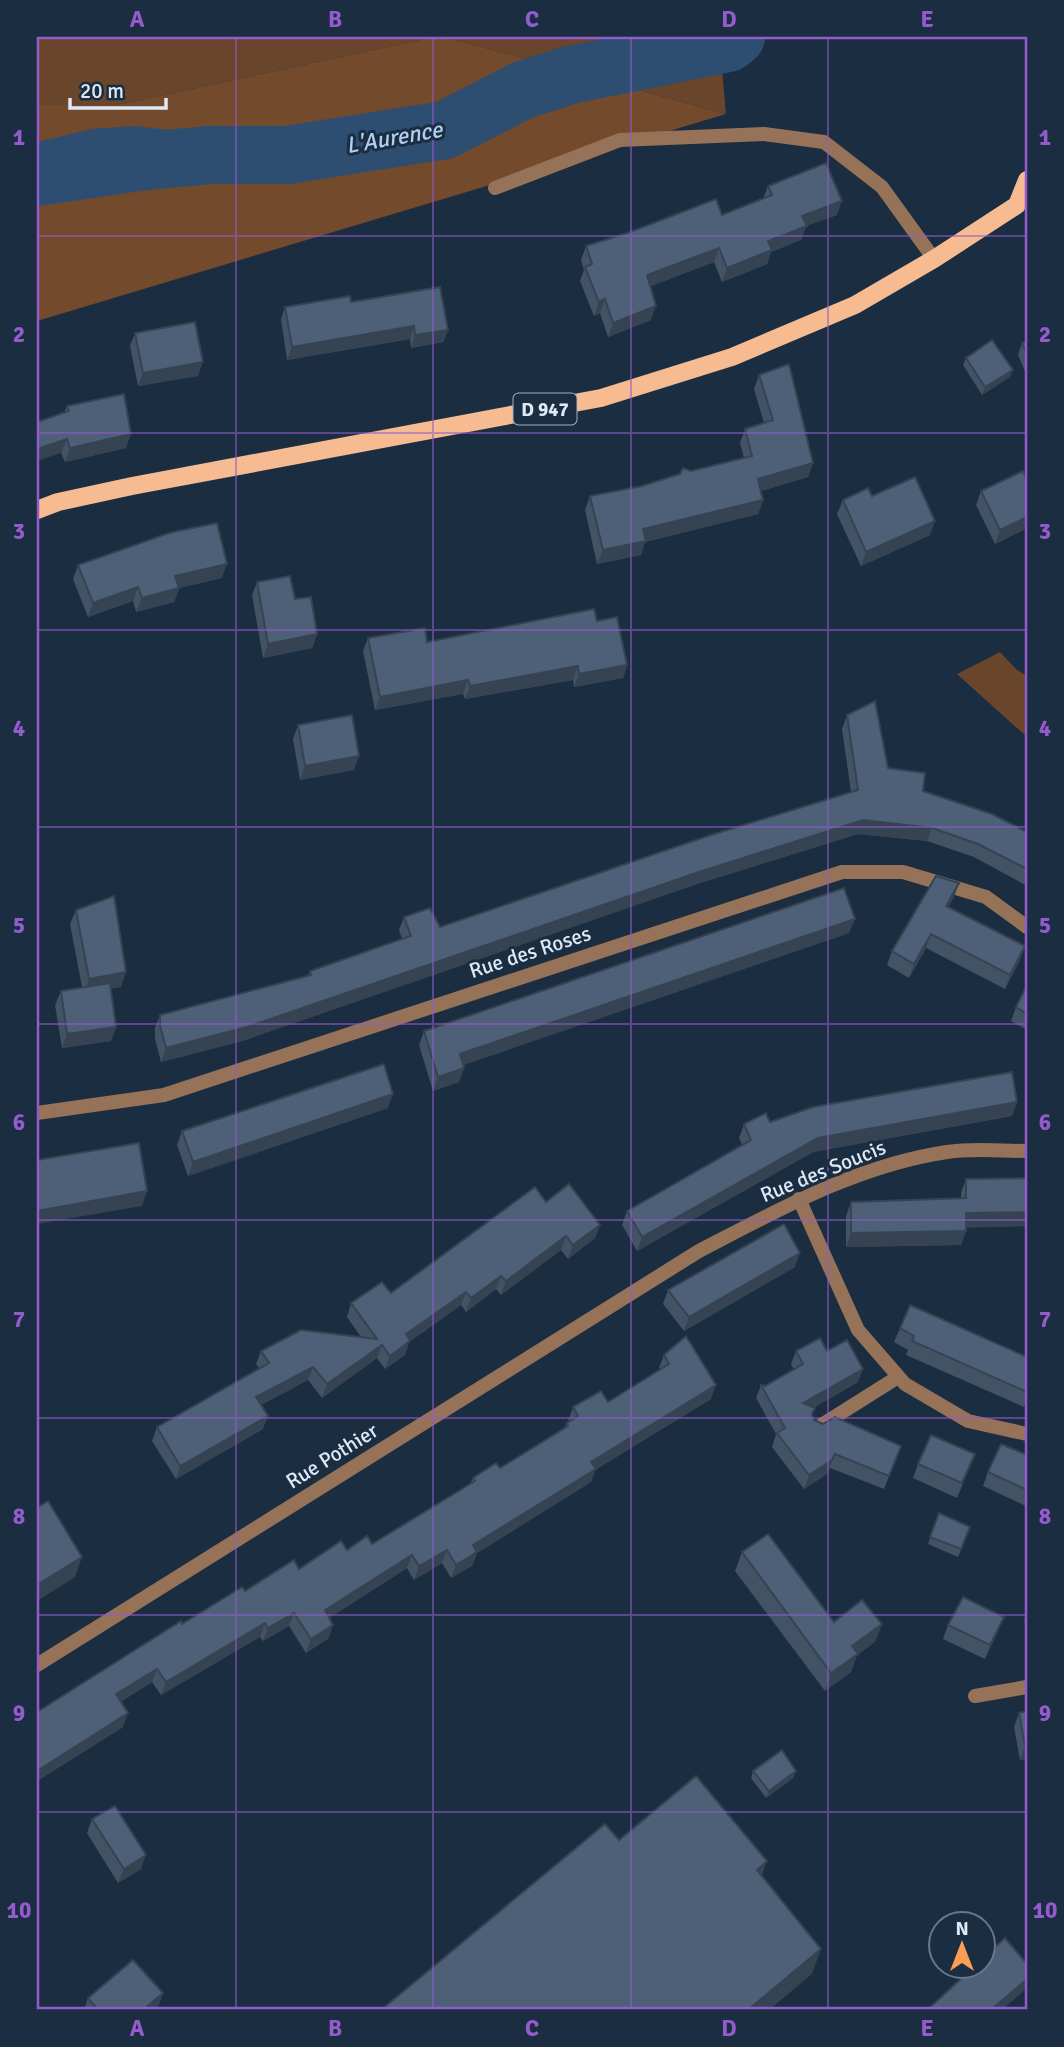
<svg xmlns="http://www.w3.org/2000/svg" width="1064" height="2047" font-family="Signika,sans-serif">
  <style>
    .green { fill: #69452c }
    .forest { fill: #734a2c }
    .water { fill: #2d4d71 }
    .lines { fill: none; stroke-linecap: round; stroke-linejoin: round }
    .river { stroke: #2d4d71; stroke-width: 58 }
    .lane { stroke: #967258; stroke-width: 14 }
    .street { stroke: #967258; stroke-width: 14 }
    .primary { stroke: #f7bb91; stroke-width: 18 }
    .wall { fill: #425366 }
    .shaded-wall { fill: #364353 }
    .building { fill: #4d6077; stroke: #364353; stroke-width: 2 }
    .grid { fill: none; stroke: #945bcd; stroke-width: 2; stroke-opacity: 0.55 }
    .labels { text-anchor: middle; stroke-width: 6; stroke-linejoin: round; paint-order: stroke }
    .shield { fill: #1b2d41; stroke: #a3b1c0; stroke-width: 2 }
    .shield-label { font-size: 19px; font-weight: bold; fill: #dde9f6 }
    .street-label { font-size: 21px; fill: #dde9f6; stroke: #1b2d41 }
    .water-label { font-size: 23px; font-style: italic; fill: #b0cff3; stroke: #1b2d41 }
    .neatline { fill: none; stroke: #945bcd; stroke-width: 2.5 }
    .grid-label { font-size: 23px; text-anchor: middle; font-weight: bold; fill: #945bcd }
  </style>
  <rect width="100%" height="100%" fill="#1b2d41"/>
  <!-- green -->
  <g class="green">
    <path d="M37,37H434L117,105H37Z"/>
    <path d="M445,37H719L726,114Z"/>
    <path d="M1000,652L1017,670L1027,676V737L957,674Z"/>
  </g>
  <!-- forest -->
  <path class="forest" d="M434,37H445L726,114L37,321V105H117Z"/>
  <!-- water -->
  <path class="water" d="M675,37H736L728,43L570,75L523,90L445,130L287,155H210L145,161L37,177V142L92,129L134,126L213,135L243,130L289,135L292,132L402,113L414,114L453,103L466,97L511,63L540,62L585,55Z"/>
  <g class="lines">
    <!-- river -->
    <path class="river" d="M37,177L145,161L210,155H287L445,130L523,90L570,75L728,43L736,37"/>
    <!-- lane -->
    <path class="lane" d="M495,188L620,140L764,134L824,142L882,187L934,259"/>
    <!-- street -->
    <g class="street">
      <path d="M37,1113L164,1095L842,872H903L986,897L1027,927"/>
      <path d="M799,1199L858,1330L905,1384L968,1421L1027,1434"/>
      <path d="M817,1428L898,1377"/>
      <path d="M37,1665L699,1251C778,1210 858,1165 947,1152C973,1148 1001,1151 1027,1151"/>
      <path d="M975,1696L1027,1687"/>
    </g>
    <!-- primary -->
    <path class="primary" d="M37,510L58,502L132,486L601,398L732,357L855,305L934,259L1017,205L1027,180"/>
  </g>
  <!-- wall -->
  <g class="wall">
    <path d="M768,186L837,215L806,226L801,240L771,252L767,264L722,282L714,262L651,286V320L608,337L600,313L594,316L580,281L584,270L581,260L586,246L722,215L763,199Z"/>
    <path d="M351,302L448,330L443,342L411,348L410,339L287,360L281,319L285,307Z"/>
    <path d="M135,333L198,376L138,386L130,346Z"/>
    <path d="M1027,341V376L1018,355L1022,343Z"/>
    <path d="M966,358L1010,377L982,395L963,365Z"/>
    <path d="M759,375L813,463L808,477L761,491L763,500L758,514L645,542L641,555L597,564L585,510L590,496L642,486L691,471L744,458L740,443L745,429L764,423L754,389Z"/>
    <path d="M67,406L126,448L65,462L61,453L64,413Z"/>
    <path d="M1027,481V528L995,544L976,505L981,491Z"/>
    <path d="M872,496L930,535L861,566L837,514L843,500Z"/>
    <path d="M78,565L222,578L179,588L174,602L136,612L133,601L88,617L73,579Z"/>
    <path d="M257,582L295,599L317,634L312,648L263,658L252,595Z"/>
    <path d="M597,621L627,665L623,678L574,687L573,680L465,699L463,694L375,710L363,651L368,638L427,642Z"/>
    <path d="M847,715L888,768L923,791L1027,832V886L974,857L927,841L858,834L697,884L242,1041L161,1062L155,1039V1028L160,1015L308,976L310,971L402,939L399,930L404,917L440,927L851,792L842,729Z"/>
    <path d="M298,725L354,770L300,780L293,739Z"/>
    <path d="M954,897L948,907L1020,960L1005,989L926,948L909,978L887,965L892,951Z"/>
    <path d="M76,910L121,987L111,988L116,1027L111,1041L62,1048L55,1005L61,991L82,987L70,924Z"/>
    <path d="M849,933L463,1065L464,1068L459,1082L433,1091L419,1045L424,1031Z"/>
    <path d="M1027,985V1030L1011,1021L1016,1007Z"/>
    <path d="M1017,1102L1012,1116L813,1152L637,1251L622,1225L627,1211L742,1145L739,1138L744,1124Z"/>
    <path d="M388,1108L188,1176L177,1145L182,1131Z"/>
    <path d="M1027,1178V1226L966,1227V1231L961,1245L846,1247V1216L851,1202L961,1198V1193L966,1179Z"/>
    <path d="M546,1202L600,1225L595,1238L568,1259L561,1250L501,1295L496,1289L466,1312L461,1305L409,1342L405,1355L385,1369L377,1358L322,1398L308,1380L261,1405L263,1429L176,1479L152,1441L157,1427L259,1368L256,1364L261,1351L361,1337L347,1317L351,1303L391,1293Z"/>
    <path d="M795,1267L684,1331L663,1304L668,1290Z"/>
    <path d="M900,1328L1027,1357V1399L1024,1407L906,1355L908,1350L894,1342Z"/>
    <path d="M796,1351H827L858,1382L813,1408V1415L814,1420L823,1424L901,1446L884,1489L830,1468L827,1474L804,1489L772,1447L776,1434L756,1398L761,1385L765,1386L794,1370L791,1364Z"/>
    <path d="M664,1355L711,1399L595,1470L591,1482L477,1553L472,1566L451,1578L442,1563L414,1580L407,1568L329,1618V1638L306,1653L289,1626L263,1641L260,1637L161,1695L152,1682L120,1702L123,1727L37,1781V1712L182,1624L245,1591L347,1550L372,1544L470,1484L473,1478L500,1468L565,1427L567,1423L569,1422L568,1421L573,1407L608,1402L660,1370L659,1368Z"/>
    <path d="M975,1454L957,1498L913,1478L918,1464Z"/>
    <path d="M1027,1455V1502L1026,1506L983,1486L988,1472Z"/>
    <path d="M939,1513L970,1527L958,1557L928,1544Z"/>
    <path d="M742,1552L834,1622L882,1624L875,1642L857,1655L851,1672L825,1691L735,1571Z"/>
    <path d="M1027,1612V1624L1024,1622Z"/>
    <path d="M948,1625L998,1631L985,1659L943,1639Z"/>
    <path d="M1027,1711V1759L1020,1760L1014,1727L1019,1713Z"/>
    <path d="M753,1771H796L793,1778L766,1798L751,1778Z"/>
    <path d="M92,1819L141,1869L118,1883L87,1833Z"/>
    <path d="M163,1993L158,2007L154,2010H84L88,1998Z"/>
  </g>
  <!-- shaded-wall -->
  <g class="shaded-wall">
    <path d="M842,201L837,215L806,226L801,240L771,252L767,264L722,282L727,268L768,241L802,216Z"/>
    <path d="M719,248L714,262L642,289L647,275Z"/>
    <path d="M605,299L600,313L594,316L599,302Z"/>
    <path d="M656,306L651,320L608,337L613,323Z"/>
    <path d="M414,326L410,339L287,360L292,347Z"/>
    <path d="M448,330L443,342L411,348L415,335Z"/>
    <path d="M203,362L198,376L138,386L143,373Z"/>
    <path d="M1013,370L1010,377L982,395L985,387Z"/>
    <path d="M131,434L126,448L65,462L70,448Z"/>
    <path d="M67,439L61,453L37,461V449Z"/>
    <path d="M813,463L808,477L753,493L758,479Z"/>
    <path d="M763,500L758,514L645,542L641,555L597,564L603,550L643,529Z"/>
    <path d="M1027,517V528L995,544L1000,530Z"/>
    <path d="M935,521L930,535L861,566L866,552Z"/>
    <path d="M227,564L222,578L170,590L175,576Z"/>
    <path d="M138,587L133,601L88,617L93,603Z"/>
    <path d="M179,588L174,602L136,612L142,598Z"/>
    <path d="M317,634L312,648L263,658L268,644Z"/>
    <path d="M627,665L623,678L574,687L579,674Z"/>
    <path d="M578,666L573,680L465,699L470,686Z"/>
    <path d="M468,680L463,694L375,710L380,697Z"/>
    <path d="M359,756L354,770L300,780L305,766Z"/>
    <path d="M863,820L932,828L927,841L858,834L697,884L242,1041L161,1062L166,1048L702,871Z"/>
    <path d="M959,883L954,897L941,920L946,906Z"/>
    <path d="M855,919L849,933L455,1068L460,1054Z"/>
    <path d="M931,934L926,948L909,978L914,964Z"/>
    <path d="M1025,946L1020,960L1005,989L1010,975Z"/>
    <path d="M126,972L121,987L84,994L89,979Z"/>
    <path d="M116,1027L111,1041L62,1048L67,1034Z"/>
    <path d="M464,1068L459,1082L433,1091L438,1077Z"/>
    <path d="M393,1094L388,1108L188,1176L193,1162Z"/>
    <path d="M1017,1102L1012,1116L813,1152L637,1251L642,1237L818,1138Z"/>
    <path d="M147,1191L142,1206L37,1224V1211Z"/>
    <path d="M1027,1212V1226L961,1228L966,1213Z"/>
    <path d="M600,1225L595,1238L568,1259L573,1245Z"/>
    <path d="M966,1231L961,1245L846,1247L851,1233Z"/>
    <path d="M566,1236L561,1250L501,1295L506,1281Z"/>
    <path d="M800,1253L795,1267L684,1331L689,1317Z"/>
    <path d="M501,1276L496,1289L466,1312L471,1298Z"/>
    <path d="M466,1292L461,1305L409,1342L405,1355L385,1369L390,1356L406,1334Z"/>
    <path d="M382,1345L377,1358L322,1398L327,1384Z"/>
    <path d="M313,1367L308,1380L251,1410L256,1397Z"/>
    <path d="M863,1369L858,1382L798,1417L803,1403Z"/>
    <path d="M716,1385L711,1399L595,1470L591,1482L477,1553L472,1566L451,1578L456,1565L473,1545L591,1462Z"/>
    <path d="M268,1416L263,1429L176,1479L180,1466Z"/>
    <path d="M835,1454L827,1474L804,1489L809,1475Z"/>
    <path d="M447,1550L442,1563L414,1580L419,1566Z"/>
    <path d="M412,1555L407,1568L320,1624L325,1610Z"/>
    <path d="M82,1557L75,1577L37,1601V1585Z"/>
    <path d="M294,1613L289,1626L263,1641L268,1628Z"/>
    <path d="M1004,1617L998,1631L985,1659L990,1645Z"/>
    <path d="M265,1623L260,1637L161,1695L166,1682Z"/>
    <path d="M882,1624L875,1642L857,1655L851,1672L825,1691L831,1673L852,1646Z"/>
    <path d="M333,1625L329,1638L306,1653L311,1639Z"/>
    <path d="M157,1669L152,1682L111,1708L116,1694Z"/>
    <path d="M128,1713L123,1727L37,1781V1771Z"/>
    <path d="M1025,1746H1027V1759L1020,1760Z"/>
    <path d="M796,1771L793,1778L766,1798L769,1791Z"/>
    <path d="M146,1855L141,1869L118,1883L124,1869Z"/>
    <path d="M767,1861L758,1886L757,1870Z"/>
    <path d="M821,1949L812,1974L769,2010H748Z"/>
    <path d="M1027,1979V1988L1002,2010H991Z"/>
    <path d="M163,1993L158,2007L154,2010H143Z"/>
  </g>
  <!-- building -->
  <g class="building">
    <path d="M826,163L842,201L802,216L807,226L768,241L772,250L727,268L719,248L647,275L656,306L613,323L605,299L599,302L585,267L592,264L586,246L630,232L716,199L722,215L772,195L768,186Z"/>
    <path d="M440,287L448,330L415,335L414,326L292,347L285,307L350,296L351,302Z"/>
    <path d="M195,322L203,362L143,373L135,333Z"/>
    <path d="M992,340L1013,370L985,387L966,358Z"/>
    <path d="M1027,341V354L1022,343Z"/>
    <path d="M789,364L813,463L758,479L763,500L643,529L646,541L603,550L590,496L642,486L680,474L683,468L691,471L752,456L745,429L773,420L759,375Z"/>
    <path d="M124,394L131,434L70,448L67,439L37,449V422L69,411L67,406Z"/>
    <path d="M1023,471L1027,481V517L1000,530L981,491Z"/>
    <path d="M915,477L935,521L866,552L843,500L868,488L872,496Z"/>
    <path d="M217,523L227,564L175,576L179,588L142,598L138,587L93,603L78,565L169,533Z"/>
    <path d="M290,576L295,599L311,597L317,634L268,644L257,582Z"/>
    <path d="M594,609L597,621L617,617L627,665L579,674L578,666L470,686L468,680L380,697L368,638L425,628L427,642Z"/>
    <path d="M875,701L888,768L925,773L923,791L992,814L1027,832V869L978,844L932,828L863,820L702,871L247,1027L166,1048L160,1026V1015L311,975L310,971L411,936L404,917L430,908L440,927L708,836L858,790L847,715Z"/>
    <path d="M352,715L359,756L305,766L298,725Z"/>
    <path d="M936,876L959,883L946,906L1025,946L1010,975L931,934L914,964L892,951Z"/>
    <path d="M844,888L855,919L460,1054L464,1068L438,1077L424,1031Z"/>
    <path d="M114,896L126,972L89,979L76,910Z"/>
    <path d="M110,983L116,1027L67,1034L61,991Z"/>
    <path d="M1027,985V1014L1016,1007Z"/>
    <path d="M384,1064L393,1094L193,1162L182,1131Z"/>
    <path d="M1012,1072L1017,1102L818,1138L642,1237L627,1211L751,1140L744,1124L766,1113L770,1122L813,1107Z"/>
    <path d="M139,1143L147,1191L37,1211V1160Z"/>
    <path d="M1027,1178V1212L966,1213V1231L851,1233V1202L966,1198V1179Z"/>
    <path d="M569,1184L600,1225L573,1245L566,1236L506,1281L501,1276L471,1298L466,1292L406,1334L410,1341L390,1356L382,1345L327,1384L313,1367L256,1397L268,1416L180,1466L157,1427L269,1363L261,1351L301,1330L377,1339L351,1303L382,1282L391,1293L535,1187L546,1202Z"/>
    <path d="M784,1224L800,1253L689,1317L668,1290Z"/>
    <path d="M910,1305L1027,1357V1392L912,1341L914,1336L900,1328Z"/>
    <path d="M686,1336L716,1385L591,1462L596,1469L473,1545L477,1552L456,1565L447,1550L419,1566L412,1555L325,1610L333,1625L311,1639L294,1613L268,1628L265,1623L166,1682L157,1669L116,1694L128,1713L37,1771V1712L181,1621L182,1624L242,1587L245,1591L294,1560L299,1569L341,1541L347,1550L367,1536L372,1544L475,1481L473,1478L496,1463L500,1468L568,1426L567,1423L578,1416L573,1407L601,1391L608,1402L669,1364L664,1355Z"/>
    <path d="M820,1338L827,1351L847,1340L863,1369L803,1403L815,1408L812,1414L814,1420L823,1424L835,1417L901,1446L889,1476L835,1454L832,1460L809,1475L777,1433L785,1428L761,1385L765,1386L803,1364L796,1351Z"/>
    <path d="M931,1435L975,1454L962,1483L918,1464Z"/>
    <path d="M1001,1444L1027,1455V1490L988,1472Z"/>
    <path d="M48,1501L82,1557L37,1585V1508Z"/>
    <path d="M939,1513L970,1527L961,1549L930,1537Z"/>
    <path d="M768,1534L834,1622L862,1600L882,1624L852,1646L858,1654L831,1673L742,1552Z"/>
    <path d="M963,1597L1004,1617L990,1645L948,1625Z"/>
    <path d="M1027,1711V1746H1025L1019,1713Z"/>
    <path d="M782,1750L796,1771L769,1791L753,1771Z"/>
    <path d="M696,1776L767,1861L757,1870L821,1949L748,2010H381L605,1824L619,1840Z"/>
    <path d="M115,1806L146,1855L124,1869L92,1819Z"/>
    <path d="M1005,1938L1027,1964V1979L991,2010H927L975,1966H984V1957Z"/>
    <path d="M133,1960L163,1993L143,2010H98L88,1998Z"/>
  </g>
  <!-- grid -->
  <path class="grid" d="M236,37V2010M433,37V2010M631,37V2010M828,37V2010M37,236H1027M37,433H1027M37,630H1027M37,827H1027M37,1024H1027M37,1220H1027M37,1418H1027M37,1615H1027M37,1812H1027"/>
  <g class="labels">
    <!-- shield labels -->
    <rect class="shield" x="513.5" y="393.5" width="63" height="31" rx="5"/>
    <g class="shield-label">
      <text x="545" y="416">D 947</text>
    </g>
    <!-- street labels -->
    <g class="street-label">
      <text transform="translate(530 952) rotate(-18)" y="7">Rue des Roses</text>
      <text transform="translate(823 1171) rotate(-22)" y="7">Rue des Soucis</text>
      <text transform="translate(332 1456) rotate(-32)" y="7">Rue Pothier</text>
    </g>
    <!-- water labels -->
    <g class="water-label">
      <text transform="translate(394 137) rotate(-10)" y="8">L'Aurence</text>
    </g>
  </g>
  <!-- border -->
  <rect width="1064" height="2047" fill="none" stroke="#1b2d41" stroke-width="77"/>
  <!-- north arrow -->
  <g transform="translate(962 1945)"><circle r="33" fill="#1b2d41" stroke="#697889" stroke-width="2"/>
  <path d="M0-5L12 26L0 18L-12 26Z" fill="#fc9d54"/>
  <text y="-10" font-size="19" font-weight="bold" text-anchor="middle" fill="#dde9f6">N</text>
  </g>
  <!-- scale -->
  <path d="M70 98v10h96v-10" fill="none" stroke="#dde9f6" stroke-width="3.5"/>
  <text x="80" y="98" font-size="21" fill="#dde9f6" stroke="#1b2d41" stroke-width="5" paint-order="stroke">20 m</text>
  <rect x="38" y="38" width="988" height="1970" class="neatline"/>
  <g class="grid-label">
    <text x="137" y="27">A</text>
    <text x="335" y="27">B</text>
    <text x="532" y="27">C</text>
    <text x="729" y="27">D</text>
    <text x="927" y="27">E</text>
    <text x="19" y="145">1</text>
    <text x="1045" y="145">1</text>
    <text x="19" y="342">2</text>
    <text x="1045" y="342">2</text>
    <text x="19" y="539">3</text>
    <text x="1045" y="539">3</text>
    <text x="19" y="736">4</text>
    <text x="1045" y="736">4</text>
    <text x="19" y="933">5</text>
    <text x="1045" y="933">5</text>
    <text x="19" y="1130">6</text>
    <text x="1045" y="1130">6</text>
    <text x="19" y="1327">7</text>
    <text x="1045" y="1327">7</text>
    <text x="19" y="1524">8</text>
    <text x="1045" y="1524">8</text>
    <text x="19" y="1721">9</text>
    <text x="1045" y="1721">9</text>
    <text x="19" y="1918">10</text>
    <text x="1045" y="1918">10</text>
    <text x="137" y="2036">A</text>
    <text x="335" y="2036">B</text>
    <text x="532" y="2036">C</text>
    <text x="729" y="2036">D</text>
    <text x="927" y="2036">E</text>
  </g>
</svg>
